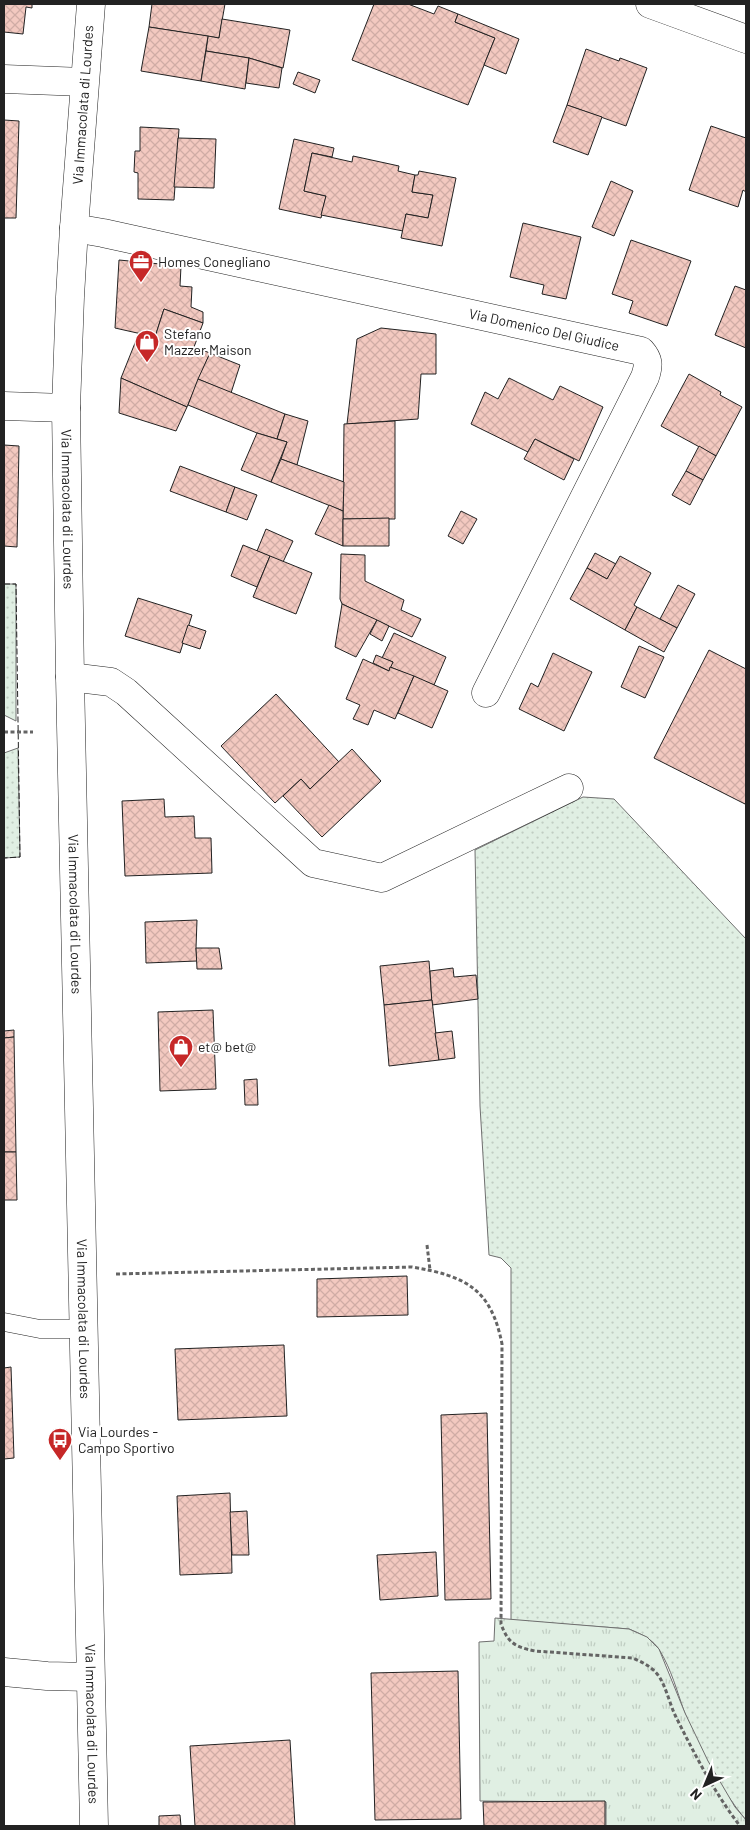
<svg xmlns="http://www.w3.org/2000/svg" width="750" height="1830" font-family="Barlow,sans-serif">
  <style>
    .grass { fill: url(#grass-dots); stroke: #6f6f6f }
    .park { fill: url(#park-tufts); stroke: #6f6f6f }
    .building { fill: url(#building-cross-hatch); stroke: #222 }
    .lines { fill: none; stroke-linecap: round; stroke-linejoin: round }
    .service-casing { stroke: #222; stroke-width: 19 }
    .minor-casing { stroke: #222; stroke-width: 29 }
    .tertiary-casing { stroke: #222; stroke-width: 29 }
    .path { stroke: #646464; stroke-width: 3; stroke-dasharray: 4 2.5; stroke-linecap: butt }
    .service { stroke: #fff; stroke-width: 18 }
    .minor { stroke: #fff; stroke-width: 28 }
    .tertiary { stroke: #fff; stroke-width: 28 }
    .fence { stroke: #222; stroke-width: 1; stroke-dasharray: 6 2.5; stroke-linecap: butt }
    .labels { text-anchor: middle; stroke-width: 4; stroke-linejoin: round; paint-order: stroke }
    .street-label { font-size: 14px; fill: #222; stroke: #fff }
    .poi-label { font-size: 14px; fill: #222; stroke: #fff; text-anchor: start }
  </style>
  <defs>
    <pattern id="grass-dots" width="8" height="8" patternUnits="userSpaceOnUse" patternTransform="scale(1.25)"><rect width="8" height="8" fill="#e0efe3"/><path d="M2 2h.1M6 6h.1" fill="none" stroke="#c0cdc2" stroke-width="1.8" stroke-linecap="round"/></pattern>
    <pattern id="park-tufts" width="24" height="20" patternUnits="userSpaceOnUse" patternTransform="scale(1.25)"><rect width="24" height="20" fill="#e0efe3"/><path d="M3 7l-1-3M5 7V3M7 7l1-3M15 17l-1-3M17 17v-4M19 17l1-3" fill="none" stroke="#c0cdc2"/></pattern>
    <pattern id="building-cross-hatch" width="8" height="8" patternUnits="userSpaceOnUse" patternTransform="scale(1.25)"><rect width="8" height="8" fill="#f3c9c0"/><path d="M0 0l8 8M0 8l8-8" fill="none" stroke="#d0aca5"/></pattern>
  </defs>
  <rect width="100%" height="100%" fill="#fff"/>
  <!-- grass -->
  <g class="grass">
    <path d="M4,584H16V721L4,715Z"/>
    <path d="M18,748L20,857L4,858V753Z"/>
    <path d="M583,797L614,799L746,939V1820C720,1789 699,1749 684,1711C677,1691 671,1669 660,1651C653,1639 641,1634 629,1629L511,1620V1268L501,1258L489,1255L480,1106L475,850Z"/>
  </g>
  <!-- park -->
  <path class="park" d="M495,1618L629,1629L647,1637L659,1649L685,1713L708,1761L735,1807L746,1820V1826H606V1802L480,1801L479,1642L494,1641Z"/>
  <!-- building -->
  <g class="building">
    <path d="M4,4H32V8L26,7L23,34L4,32Z"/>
    <path d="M152,4H225L219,38L149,27Z"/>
    <path d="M374,4H408L434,14L438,6L458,14L455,22L495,38L468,105L352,60Z"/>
    <path d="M458,14L519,39L506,74L484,65L495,38L455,22Z"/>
    <path d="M222,19L290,30L283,68L249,58L206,51L208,36L219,38Z"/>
    <path d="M149,27L208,36L201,81L141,71Z"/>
    <path d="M586,49L619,61L620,58L647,68L626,126L567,105Z"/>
    <path d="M206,51L249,58L245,89L201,81Z"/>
    <path d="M249,58L282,68L279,88L246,83Z"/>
    <path d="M298,72L320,80L315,93L293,84Z"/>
    <path d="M567,105L602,117L588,155L553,142Z"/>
    <path d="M4,120L19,121L16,218H4Z"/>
    <path d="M711,126L746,138V192L743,190L738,207L689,190Z"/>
    <path d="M140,127L179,129L174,200L138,199V173L134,172L135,151H140Z"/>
    <path d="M178,138L216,139L214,188L174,187Z"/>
    <path d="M294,139L334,148L332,157L312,153L304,191L326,196L321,218L279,209Z"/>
    <path d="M312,153L352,162L353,156L399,166L398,171L415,175L412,192L433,195L428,218L406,214L403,231L321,215L326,196L304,191Z"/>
    <path d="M419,171L456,178L442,246L401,238L406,214L428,218L433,195L412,192L415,175H418Z"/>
    <path d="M611,181L633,191L614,236L592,227Z"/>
    <path d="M523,223L581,237L566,299L542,294L544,285L510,277Z"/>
    <path d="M631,240L691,261L667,326L629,313L633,301L612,294Z"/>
    <path d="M119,260L181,266L180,286L192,287L191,307L203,312V323L164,309L155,337L115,328Z"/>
    <path d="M735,286L746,290V348L715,335Z"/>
    <path d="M164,309L203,323L194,347L210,353L187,407L121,378L139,333L155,337Z"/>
    <path d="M381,328L436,334V374H421L418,419L347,424L357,339Z"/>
    <path d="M210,353L240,365L231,393L198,379Z"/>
    <path d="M689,374L721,392L720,395L742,407L716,456L661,426Z"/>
    <path d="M121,378L187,407L176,431L119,413Z"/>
    <path d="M509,378L553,400L560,386L603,407L579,461L535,439L528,452L471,424L485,392L498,399Z"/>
    <path d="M198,379L285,414L277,439L257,433L188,405Z"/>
    <path d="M285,414L308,421L297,465L281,459L287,442L277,439Z"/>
    <path d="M395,421V519H343L344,424Z"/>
    <path d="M257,433L287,442L271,482L241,470Z"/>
    <path d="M535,439L574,459L564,480L524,459Z"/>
    <path d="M4,445L19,446L17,547L4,546Z"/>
    <path d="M699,446L716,456L703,480L686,471Z"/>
    <path d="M281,459L344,482L343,511L271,482Z"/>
    <path d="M180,466L235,487L226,512L170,491Z"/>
    <path d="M686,471L703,480L690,505L672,495Z"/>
    <path d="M235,487L257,495L247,520L226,512Z"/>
    <path d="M329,505L343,511V546L315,534Z"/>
    <path d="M461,511L477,519L463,544L448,536Z"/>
    <path d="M389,518V546H343V519Z"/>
    <path d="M266,529L293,541L283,562L257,551Z"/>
    <path d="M243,545L270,556L257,587L231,576Z"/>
    <path d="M595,553L616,564L607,579L587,568Z"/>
    <path d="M341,554L365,555V581L404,600L401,610L421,619L412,637L342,604L340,599Z"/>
    <path d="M270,556L312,573L296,614L253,597Z"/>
    <path d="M620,556L651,573L634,605L637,607L625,630L570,599L587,568L607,579Z"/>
    <path d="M678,585L695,594L677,628L660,619Z"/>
    <path d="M138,598L192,615L180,653L125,636Z"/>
    <path d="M342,604L377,620L356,657L335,647Z"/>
    <path d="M637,607L677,628L664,652L625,630Z"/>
    <path d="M377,620L389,626L382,641L370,634Z"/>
    <path d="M188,625L206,631L200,649L182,643Z"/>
    <path d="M394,633L446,657L434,685L390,667L393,662L382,658Z"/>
    <path d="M639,646L664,657L645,698L621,687Z"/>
    <path d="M709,650L746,669V801L745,804L654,758Z"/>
    <path d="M553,653L592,672L564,731L519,709L531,683L538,687Z"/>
    <path d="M376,655L393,662L389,671L373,663Z"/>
    <path d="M363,659L389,671L390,667L414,676L395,719L374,710L368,725L353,719L360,705L346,699Z"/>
    <path d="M414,676L448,691L432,728L398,713Z"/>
    <path d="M276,694L339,762L310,789L301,779L275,803L221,746Z"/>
    <path d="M352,749L381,781L322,837L283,796L301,779L310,789Z"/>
    <path d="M164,799L165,817L194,816L195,838H211L212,873L125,876L122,801Z"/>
    <path d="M197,920L196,948L197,961L146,963L145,922Z"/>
    <path d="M196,948H219L222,969H197Z"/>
    <path d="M429,961L432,1000L384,1005L380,966Z"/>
    <path d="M453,968L454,977L476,975L478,999L432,1005L430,971Z"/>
    <path d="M432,1000L439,1060L389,1066L384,1005Z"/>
    <path d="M213,1010L216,1089L160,1091L158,1012Z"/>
    <path d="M14,1030V1037L4,1038V1031Z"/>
    <path d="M452,1031L455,1058L439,1060L435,1033Z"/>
    <path d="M14,1037L16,1152H4V1038Z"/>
    <path d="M257,1079L258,1105H245L244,1080Z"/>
    <path d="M4,1152H16L17,1200H4Z"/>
    <path d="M407,1276L408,1315L317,1317V1279Z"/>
    <path d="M284,1345L287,1416L178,1420L175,1349Z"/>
    <path d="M11,1367L14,1458L4,1459V1368Z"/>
    <path d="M487,1413L491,1599L445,1600L441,1415Z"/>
    <path d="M230,1493L232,1573L180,1575L177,1496Z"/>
    <path d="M247,1511L249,1555H232L230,1512Z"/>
    <path d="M436,1552L438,1596L380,1600L377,1555Z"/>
    <path d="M458,1671L461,1819L375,1820L371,1673Z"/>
    <path d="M290,1740L295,1826H195L190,1746Z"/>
    <path d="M605,1801V1826H484L483,1802Z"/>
    <path d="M180,1815L181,1826H159V1816Z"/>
  </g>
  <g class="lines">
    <defs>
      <path id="service" d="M4,1322L40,1329H83"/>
      <g id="minor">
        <path d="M650,4L746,39"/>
        <path d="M4,79L84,82"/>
        <path id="s1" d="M74,228L103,233L641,351C649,360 649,365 645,377L486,693"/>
        <path d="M4,406L66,408"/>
        <path d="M70,677L111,682L126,692L313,863L382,878L569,788"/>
        <path d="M4,1672L47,1676L90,1677"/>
      </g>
      <g id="tertiary">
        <path id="s2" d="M91,4L74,228L70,297L66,408L70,677L94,1826"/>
      </g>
    </defs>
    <!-- service casing -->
    <use href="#service" class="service-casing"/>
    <!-- minor casing -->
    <use href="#minor" class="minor-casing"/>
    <!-- tertiary casing -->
    <use href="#tertiary" class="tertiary-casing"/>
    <!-- path -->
    <g class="path">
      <path d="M4,732H33"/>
      <path d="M427,1245L430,1270"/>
      <path d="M116,1274L412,1267C465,1276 491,1288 502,1344L501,1624C508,1643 515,1647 535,1651L633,1658C644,1663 654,1668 660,1678C667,1690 670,1705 676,1717C695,1755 714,1792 740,1826"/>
    </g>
    <!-- service -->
    <use href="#service" class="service"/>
    <!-- minor -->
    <use href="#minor" class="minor"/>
    <!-- tertiary -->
    <use href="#tertiary" class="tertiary"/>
    <!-- fence -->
    <path class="fence" d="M4,584H16L20,857L4,858"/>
  </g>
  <!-- icons -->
  <defs>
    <symbol id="office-pin" viewBox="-11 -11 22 30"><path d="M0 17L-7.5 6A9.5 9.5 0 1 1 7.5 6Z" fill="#c62828" stroke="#fff"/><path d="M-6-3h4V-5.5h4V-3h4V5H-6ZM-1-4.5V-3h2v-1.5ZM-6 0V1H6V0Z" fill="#fff"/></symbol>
    <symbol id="shop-pin" viewBox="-11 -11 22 30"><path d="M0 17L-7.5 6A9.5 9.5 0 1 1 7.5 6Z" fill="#c62828" stroke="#fff"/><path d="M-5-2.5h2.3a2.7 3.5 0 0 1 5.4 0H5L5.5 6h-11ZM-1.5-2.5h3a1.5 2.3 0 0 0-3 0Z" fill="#fff"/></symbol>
    <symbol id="bus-pin" viewBox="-11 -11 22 30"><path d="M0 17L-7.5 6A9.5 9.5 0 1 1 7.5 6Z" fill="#c62828" stroke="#fff"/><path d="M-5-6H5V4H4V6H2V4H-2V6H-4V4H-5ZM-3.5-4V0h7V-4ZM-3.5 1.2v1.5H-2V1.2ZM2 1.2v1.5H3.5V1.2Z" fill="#fff"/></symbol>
  </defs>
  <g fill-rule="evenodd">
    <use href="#office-pin" x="127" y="248" width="28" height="38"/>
    <use href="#shop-pin" x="133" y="328" width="28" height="38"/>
    <use href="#shop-pin" x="167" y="1033" width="28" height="38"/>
    <use href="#bus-pin" x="46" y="1426" width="28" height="38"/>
  </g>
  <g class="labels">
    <!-- street labels -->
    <g class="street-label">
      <text transform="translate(83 105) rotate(-86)" y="5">Via Immacolata di Lourdes</text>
      <text dy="5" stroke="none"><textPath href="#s1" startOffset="481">Via Domenico Del Giudice</textPath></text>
      <text dy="5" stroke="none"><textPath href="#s2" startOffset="506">Via Immacolata di Lourdes</textPath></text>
      <text dy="5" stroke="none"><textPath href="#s2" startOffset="911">Via Immacolata di Lourdes</textPath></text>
      <text dy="5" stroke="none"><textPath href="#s2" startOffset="1316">Via Immacolata di Lourdes</textPath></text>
      <text dy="5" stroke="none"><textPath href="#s2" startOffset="1721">Via Immacolata di Lourdes</textPath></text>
    </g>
    <!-- poi labels -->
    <g class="poi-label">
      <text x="158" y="267">Homes Conegliano</text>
      <text x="164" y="339">Stefano<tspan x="164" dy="16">Mazzer Maison</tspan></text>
      <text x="198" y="1052">et@ bet@</text>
      <text x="78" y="1437">Via Lourdes -<tspan x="78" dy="16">Campo Sportivo</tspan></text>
    </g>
  </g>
  <!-- border -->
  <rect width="750" height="1830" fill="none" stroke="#222222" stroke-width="10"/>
  <!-- north arrow -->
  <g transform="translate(705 1785) rotate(224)" stroke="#ffffff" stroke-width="4" paint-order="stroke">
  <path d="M0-4L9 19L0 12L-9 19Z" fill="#222222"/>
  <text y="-8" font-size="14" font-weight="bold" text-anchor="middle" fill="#222222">N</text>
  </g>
</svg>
